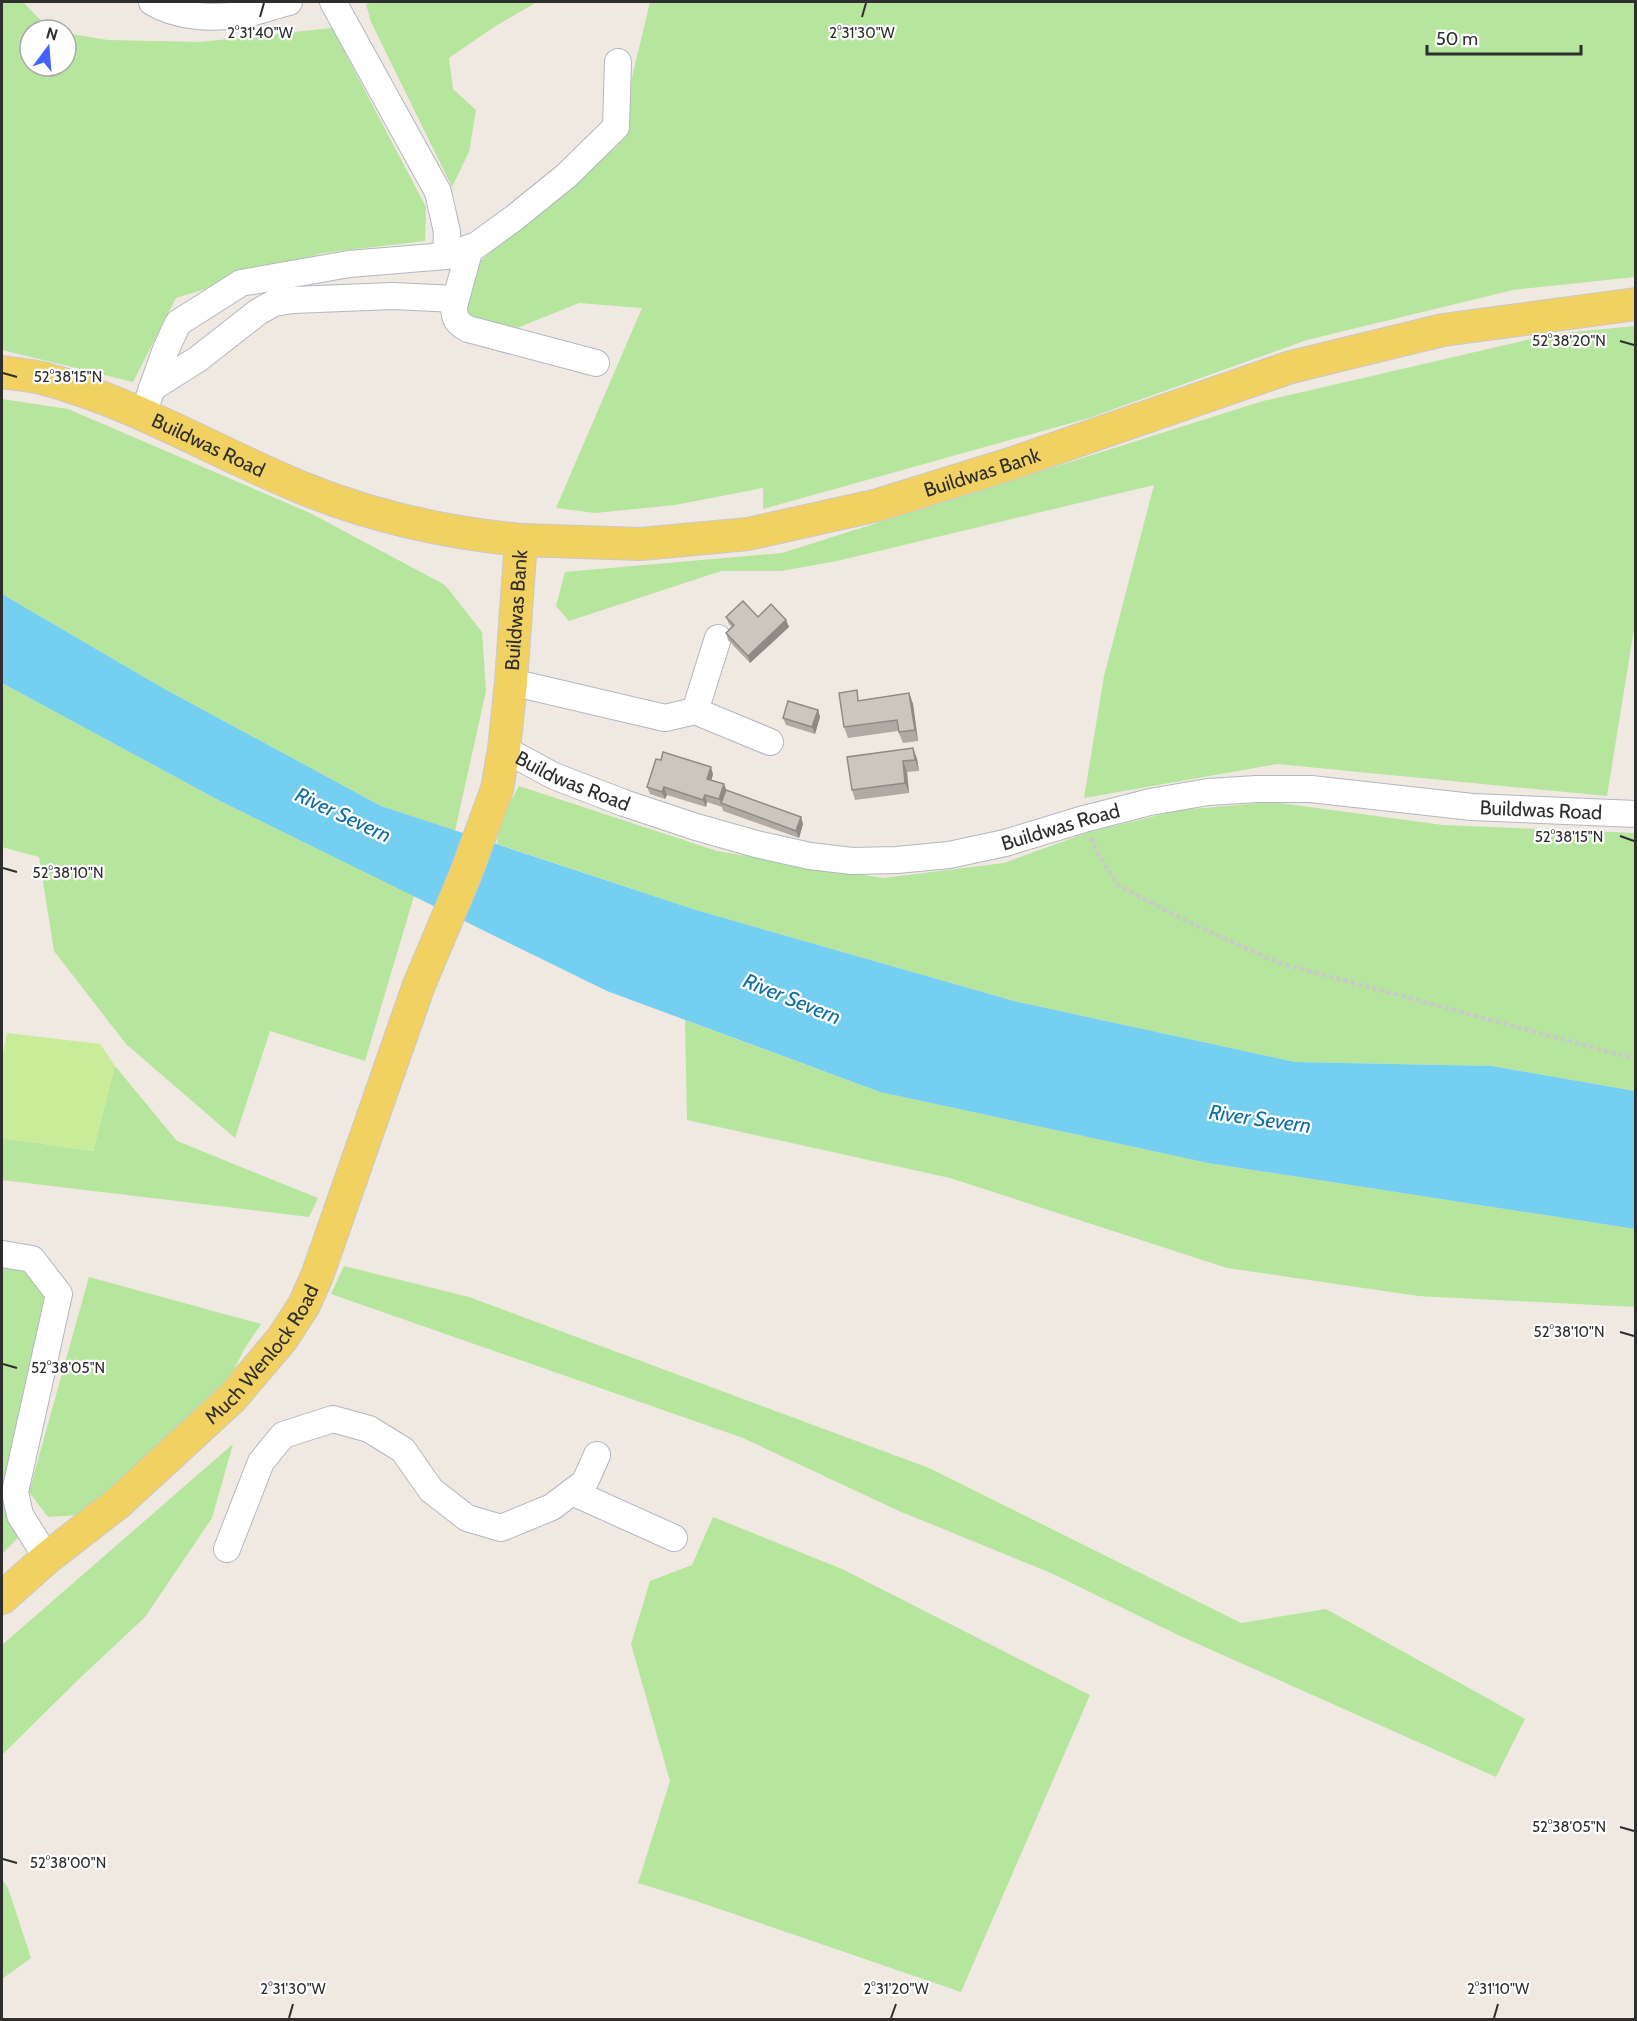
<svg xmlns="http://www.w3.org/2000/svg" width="1637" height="2021" font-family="Cabin,sans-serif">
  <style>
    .green { fill: #b6e59e }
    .pitch { fill: #c9ec9a }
    .water { fill: #75cff0 }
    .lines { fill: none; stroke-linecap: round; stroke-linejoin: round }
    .minor-casing { stroke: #b4b7c1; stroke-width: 28 }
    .major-casing { stroke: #c9c9c9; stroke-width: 34 }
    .path { stroke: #c9c9c9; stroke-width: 4; stroke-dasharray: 4.5 3; stroke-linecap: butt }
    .minor { stroke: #fff; stroke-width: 26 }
    .major { stroke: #f2d163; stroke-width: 32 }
    .wall { fill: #afaba4 }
    .shaded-wall { fill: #8e8b86 }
    .building { fill: #cbc7bf; stroke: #8e8b86; stroke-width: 1.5 }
    .ticks { fill: none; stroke: #2e2e2e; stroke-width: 2 }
    .labels { text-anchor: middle; stroke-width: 4.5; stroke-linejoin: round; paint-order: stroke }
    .street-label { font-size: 20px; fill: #2e2e2e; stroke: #fff }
    .water-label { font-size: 21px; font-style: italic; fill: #0d6fa3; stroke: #fff }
    .ticks-label { font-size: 15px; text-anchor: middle; fill: #2e2e2e; stroke: #fff; stroke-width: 4.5; stroke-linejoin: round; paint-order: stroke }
  </style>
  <rect width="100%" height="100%" fill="#efe9e1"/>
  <!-- green -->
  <g class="green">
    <path d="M2,2H23L50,30H30V66H66V33L108,40L201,42L332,28L426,207L425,241L323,253L176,298L133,382L2,350Z"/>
    <path d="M374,2H537L494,27L449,58L453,89L476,110L469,152L452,187L371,22L366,4Z"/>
    <path d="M650,2H1635V277L1513,290L1307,340L1089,418L763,509V488L675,505L595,513L556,508L642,308L579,303L512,330L464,313L479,262L619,144L627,98Z"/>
    <path d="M1635,326V623L1607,796L1277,764L1084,798L1104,676L1154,485L837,561L781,571H721L569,621L556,606L565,572L782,553L1263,401L1553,334Z"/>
    <path d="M2,399L68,409L310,513L445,585L482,632L486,691L455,831L381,806L161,687L2,594Z"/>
    <path d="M2,683L222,802L414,896L365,1061L270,1031L235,1138L126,1044L54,951L39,857L2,847Z"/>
    <path d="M519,786L717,851L883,878L1004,863L1089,832L1180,810L1272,802L1443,825L1635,833V1091L1492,1066L1295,1062L1014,1001L696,910L497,844L499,823Z"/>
    <path d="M685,1020L880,1092L1208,1163L1635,1229V1307L1418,1296L1227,1268L950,1178L687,1120Z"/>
    <path d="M115,1066L177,1141L318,1198L309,1217L2,1180V1138L93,1151Z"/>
    <path d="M2,1265L32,1271L50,1294L20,1536L2,1554Z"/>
    <path d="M344,1266L469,1297L929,1468L1241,1623L1326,1609L1525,1719L1496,1777L1178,1635L1051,1573L899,1511L743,1438L331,1294Z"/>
    <path d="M89,1277L261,1324L245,1348L230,1377L178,1428L79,1515L48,1517L29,1492Z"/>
    <path d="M233,1444L212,1518L145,1617L80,1678L2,1755V1645Z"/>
    <path d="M713,1517L842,1569L1090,1695L961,1992L693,1900L638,1883L670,1781L631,1644L650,1581L692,1565Z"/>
    <path d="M2,1879L8,1888L31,1958L2,1979Z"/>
  </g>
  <!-- pitch -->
  <path class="pitch" d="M7,1033L100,1044L115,1066L93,1151L2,1138V1058Z"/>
  <!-- water -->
  <path class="water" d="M2,594L161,687L381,806L696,910L1014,1001L1295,1062L1492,1066L1635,1091V1229L1208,1163L880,1092L607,991L222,802L2,683Z"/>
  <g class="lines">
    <defs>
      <g id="minor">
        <path d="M152,2C178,18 214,19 244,14C259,12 274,5 289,2"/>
        <path d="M470,248L454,306C454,319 457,323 468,329L596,363"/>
        <path d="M446,256L477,245L514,218L566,176L616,127L618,62"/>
        <path d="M152,388L198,359L258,312L274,303L293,300L393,296L456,299"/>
        <path d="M143,414L166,349L178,323L241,283L349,264L446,256L447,232L438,192L333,2"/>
        <path d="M511,682L665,718L695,711L718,638"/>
        <path d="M695,711L770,742"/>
        <path id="s1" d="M504,749L554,776L624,803L696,827L756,844L810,856L852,861L897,860L949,855L1005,843L1084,819L1150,802L1208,792L1257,789H1311L1472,807L1636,814"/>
        <path d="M2,1254L32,1259L59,1294L15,1492L20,1515L47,1558"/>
        <path d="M572,1492L674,1538"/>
        <path d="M227,1549L261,1462L283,1435L333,1419L369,1429L403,1450L431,1490L467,1518L501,1528L552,1507L585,1482L597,1455"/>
      </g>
      <g id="major">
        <path id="s2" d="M2,372C15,374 29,375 42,378C136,403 216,453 305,489C374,517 447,533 521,540"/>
        <path id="s3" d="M2,1598L47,1558L118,1503L232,1398L282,1339L304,1305L317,1276L419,985L465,876L497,789L504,749L511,682L521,540L641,544L748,534L878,505L1013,463L1291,367L1443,330L1636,304"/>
      </g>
    </defs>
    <!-- minor casing -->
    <use href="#minor" class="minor-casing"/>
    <!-- major casing -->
    <use href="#major" class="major-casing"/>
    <!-- path -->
    <path class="path" d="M1091,838L1097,852L1119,886L1188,922L1279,963L1636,1059"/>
    <!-- minor -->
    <use href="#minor" class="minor"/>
    <!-- major -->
    <use href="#major" class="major"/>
  </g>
  <!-- wall -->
  <g class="wall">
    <path d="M726,617L786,620L789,627L750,663L728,640L726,633L732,627L729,624Z"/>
    <path d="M909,693L913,704L918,741L903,743L898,731L848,738L844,727L860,700Z"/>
    <path d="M818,710L820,717L815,734L786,725L783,718Z"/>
    <path d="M913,748L917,759L919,771L907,772L909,793L855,800L852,790Z"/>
    <path d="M713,774L711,780L724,784L726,790L801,817L803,824L799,838L723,811L722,807L707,802L706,807L667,795L665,799L650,794L647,787Z"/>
  </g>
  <!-- shaded-wall -->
  <g class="shaded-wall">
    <path d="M786,620L789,627L750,663L748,656Z"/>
    <path d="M909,693L913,704L918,741L915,730Z"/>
    <path d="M818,710L820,717L815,734L812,727Z"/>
    <path d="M913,748L917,759L919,771L915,760Z"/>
    <path d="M903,761L907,772L909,793L905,783Z"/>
    <path d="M711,767L713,774L710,786L707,779Z"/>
    <path d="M724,784L727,792L721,803L719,799Z"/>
    <path d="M664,787L667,795L665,799L662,792Z"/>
    <path d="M705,795L707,802L706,807L703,800Z"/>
    <path d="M801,817L803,824L799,838L796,831Z"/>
  </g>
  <!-- building -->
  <g class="building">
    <path d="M743,601L758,617L771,604L786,620L748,656L726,633L734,625L726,617Z"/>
    <path d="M857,690L858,701L909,693L915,730L899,732L897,720L844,727L839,693Z"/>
    <path d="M788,701L818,710L812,727L783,718Z"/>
    <path d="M913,748L915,760L903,761L905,783L852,790L847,757Z"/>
    <path d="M663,752L711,767L707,779L724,784L719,799L705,795L703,800L664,787L662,792L647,787L656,759L661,760Z"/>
    <path d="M726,790L801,817L796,831L721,803Z"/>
  </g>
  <!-- ticks -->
  <path class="ticks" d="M260,17L264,3M862,17L866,3M1620,341L1634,345M3,373L17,377M1620,836L1634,841M3,868L17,872M1620,1332L1634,1336M3,1364L17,1368M1620,1827L1634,1831M3,1859L17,1863M289,2018L293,2004M891,2018L896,2004M1494,2018L1498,2004"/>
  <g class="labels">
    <!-- street labels -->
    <g class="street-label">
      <text dy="7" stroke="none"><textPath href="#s2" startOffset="220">Buildwas Road</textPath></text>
      <text dy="7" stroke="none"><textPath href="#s3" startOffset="1694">Buildwas Bank</textPath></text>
      <text dy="7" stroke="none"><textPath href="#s3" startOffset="1154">Buildwas Bank</textPath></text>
      <text dy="7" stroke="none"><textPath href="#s1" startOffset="76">Buildwas Road</textPath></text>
      <text dy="7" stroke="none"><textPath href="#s1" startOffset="1066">Buildwas Road</textPath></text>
      <text dy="7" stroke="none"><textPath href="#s1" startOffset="580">Buildwas Road</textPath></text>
      <text dy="7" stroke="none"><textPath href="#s3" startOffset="358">Much Wenlock Road</textPath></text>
    </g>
    <!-- water labels -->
    <g class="water-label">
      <text transform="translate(343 815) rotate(25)" y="7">River Severn</text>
      <text transform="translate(792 999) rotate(22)" y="7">River Severn</text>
      <text transform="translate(1260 1119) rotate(8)" y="7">River Severn</text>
    </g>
  </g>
  <g class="ticks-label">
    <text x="260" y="38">2°31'40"W</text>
    <text x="862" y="38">2°31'30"W</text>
    <text x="1569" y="346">52°38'20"N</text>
    <text x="68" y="382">52°38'15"N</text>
    <text x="1569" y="842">52°38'15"N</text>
    <text x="68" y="878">52°38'10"N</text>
    <text x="1569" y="1337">52°38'10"N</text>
    <text x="68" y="1373">52°38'05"N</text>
    <text x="1569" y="1832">52°38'05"N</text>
    <text x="68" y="1868">52°38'00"N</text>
    <text x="293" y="1994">2°31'30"W</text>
    <text x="896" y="1994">2°31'20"W</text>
    <text x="1498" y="1994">2°31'10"W</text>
  </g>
  <!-- border -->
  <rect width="1637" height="2021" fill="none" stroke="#2e2e2e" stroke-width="6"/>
  <!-- north arrow -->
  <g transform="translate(48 48) rotate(16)"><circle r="28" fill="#ffffff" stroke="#ababab" stroke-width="1.5"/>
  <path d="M0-4.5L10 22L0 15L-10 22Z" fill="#4264fb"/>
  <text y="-9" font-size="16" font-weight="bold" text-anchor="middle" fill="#2e2e2e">N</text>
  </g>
  <!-- scale -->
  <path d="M1427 45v9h154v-9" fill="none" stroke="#2e2e2e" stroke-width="3"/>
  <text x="1436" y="45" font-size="18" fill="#2e2e2e" stroke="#ffffff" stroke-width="4.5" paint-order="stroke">50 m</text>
</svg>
